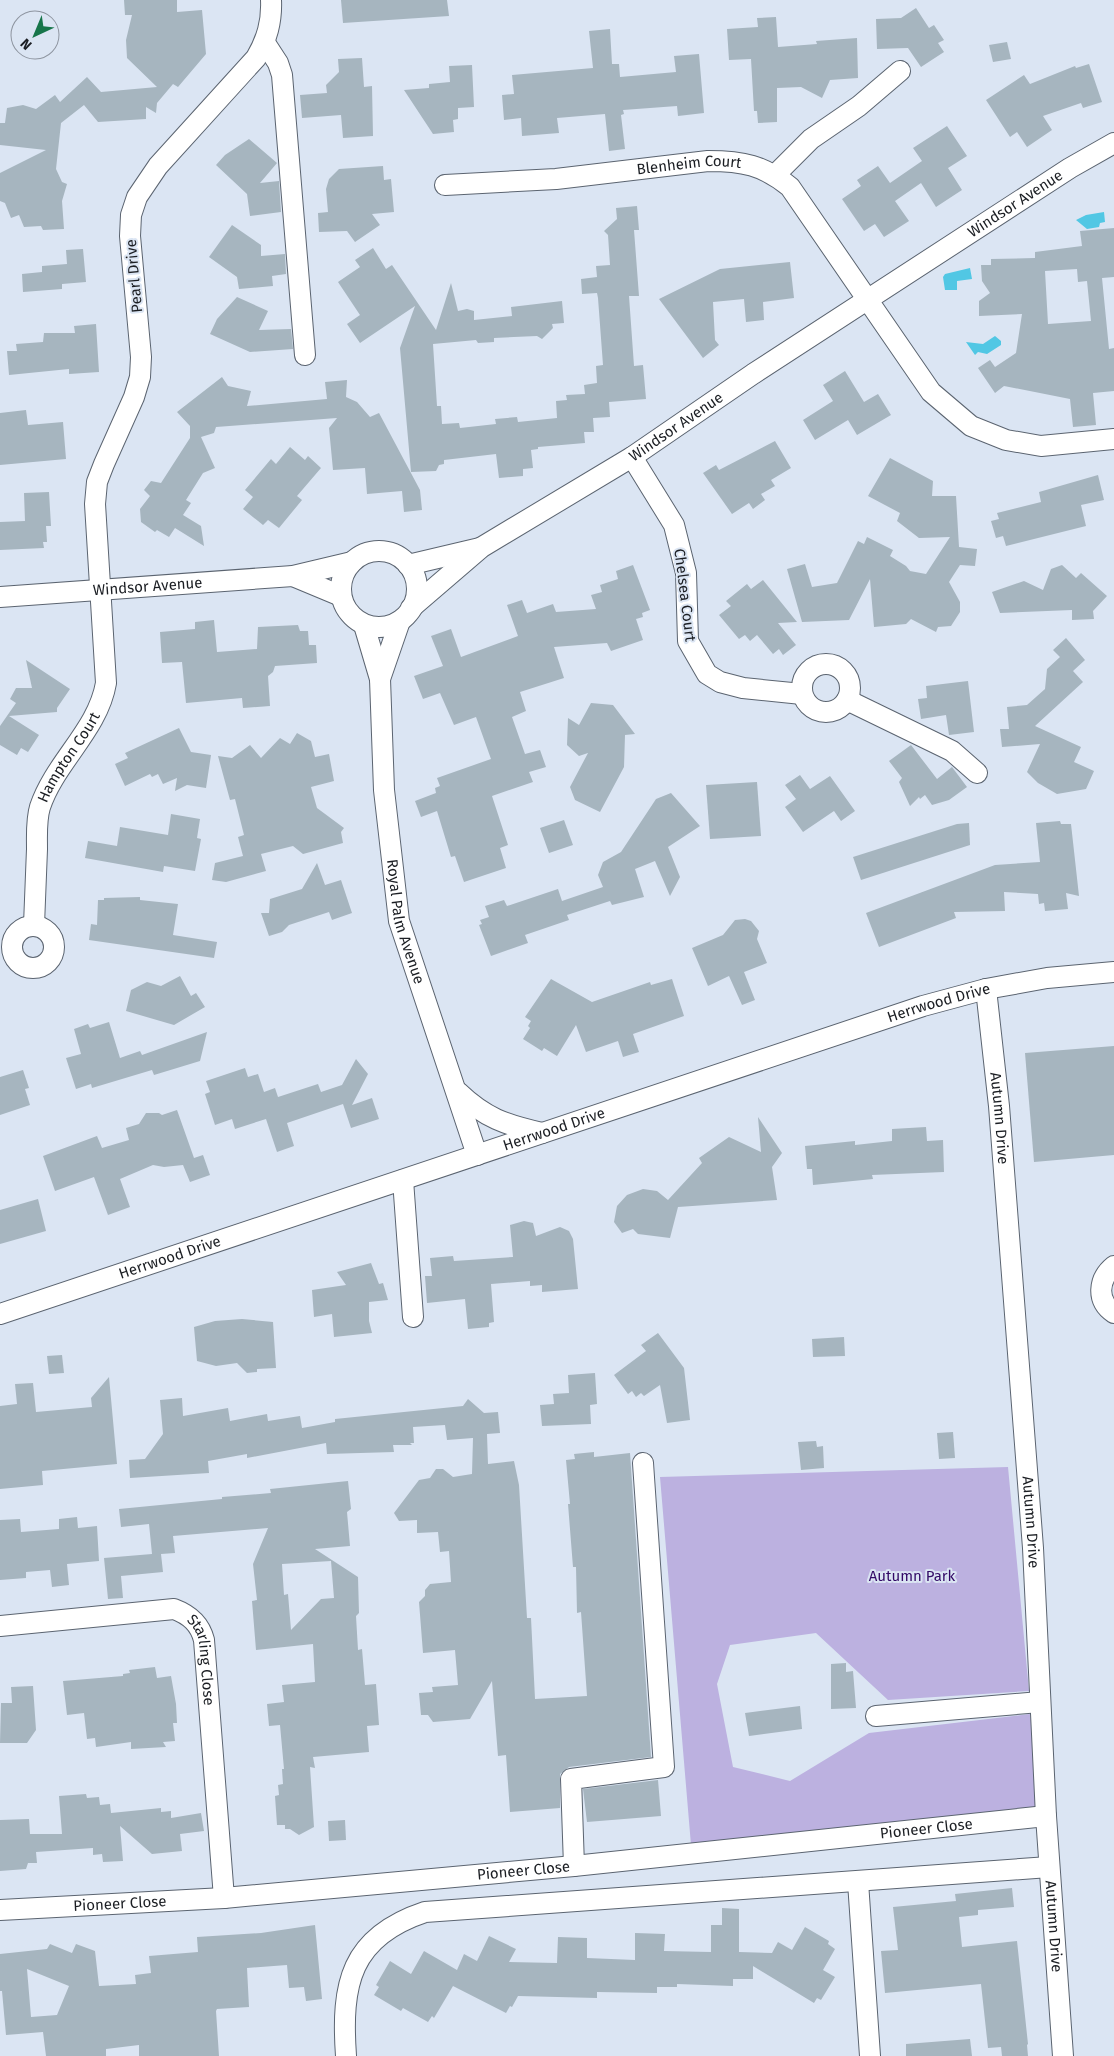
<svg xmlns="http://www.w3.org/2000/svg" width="1114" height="2056" font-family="'Fira Sans',sans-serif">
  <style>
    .green { fill: #bcb1e0 }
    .water { fill: #51c7e4 }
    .building { fill: #a6b5bf; fill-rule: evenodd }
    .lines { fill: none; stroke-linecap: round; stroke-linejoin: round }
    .minor-casing { stroke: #5b6470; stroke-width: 22 }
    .minor { stroke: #fff; stroke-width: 20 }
    .labels { text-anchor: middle; stroke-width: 4; stroke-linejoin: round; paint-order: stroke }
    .street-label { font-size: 15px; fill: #1b1e23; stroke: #dbe5f3 }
    .park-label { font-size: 15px; fill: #320966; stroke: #dbe5f3 }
  </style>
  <rect width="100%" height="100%" fill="#dbe5f3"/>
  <!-- green -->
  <path class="green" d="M1008,1467L1029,1691L888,1700L816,1633L730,1645L717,1684L733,1767L790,1781L869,1733L1030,1714L1046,1816L768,1835L691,1845L660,1477Z"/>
  <!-- water -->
  <g class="water">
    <path d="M1104,212L1105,222L1100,223L1099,227L1087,229L1076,220L1086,215Z"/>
    <path d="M970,268L972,279L957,281V290H945L943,277L945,274Z"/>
    <path d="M995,336L1001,341V345L987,354L978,352L975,355L966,342L983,344Z"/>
  </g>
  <!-- building -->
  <g class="building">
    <path d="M124,0H177V12L202,10L206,54L178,87L173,84L157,103L156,113L146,107V119L98,122L84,105L61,123L56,169L62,182L67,184L62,201L64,229L43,230L41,226L24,227L19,215L11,218L5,203L0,201V173L46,150L0,145V123H5L7,108L23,105L36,109L55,95L60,102L87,77L101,92L157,87L127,58L126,40L132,15H125Z"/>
    <path d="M341,0H447L449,16L343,23Z"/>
    <path d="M916,8L929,28L934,25L944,40L938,43L944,52L921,67L908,48L877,49L876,19L901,18Z"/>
    <path d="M776,17L778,47L817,44L816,41L857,38L858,78L830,80L822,98L801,87L777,88V122L758,123L757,111H754L751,59L729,60L727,29L758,27L757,18Z"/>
    <path d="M610,29L612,64H619L620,77L676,72L674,56L699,54L704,113L678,116L677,106L623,110L624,114L621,115L625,149L609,151L605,114L557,118L559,133L522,136L521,118L504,120L502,95L514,94L512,75L593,68L589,31Z"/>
    <path d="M1007,42L1011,59L993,62L989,45Z"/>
    <path d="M362,58L364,87L372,86L373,136L343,138L341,115L302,118L300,95L327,93L326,85L339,72L338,59Z"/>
    <path d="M1089,64L1102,102L1083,108L1081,103L1043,116L1052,130L1027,147L1017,132L1010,137L986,100L1024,75L1030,84L1075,66L1076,68Z"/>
    <path d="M472,65L474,107L458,108V119L453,120L454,132L433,134L404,90L429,88V84L450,82L449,66Z"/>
    <path d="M947,126L967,156L948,168L962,190L936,207L921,183L895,201L909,221L884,237L875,224L864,231L842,199L861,186L857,180L878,166L890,183L922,161L913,148Z"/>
    <path d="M249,139L277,163L260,183L279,181L281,212L250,216L247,194L216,165L225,155Z"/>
    <path d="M383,166L384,180L391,179L394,212L372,214L380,225L355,242L347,231L319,232L318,213L328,212L326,189L329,179L339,169Z"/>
    <path d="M637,206L639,230H634L639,296H629L634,366L643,365L646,399L609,402L610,417L593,418L594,432H584L585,443L538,447V449L531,450L533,468L523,469V476L499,478L496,454L444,460V464L439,465L436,471L411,472L400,348L415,306L360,343L347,324L360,315L338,282L360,267L355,260L373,248L386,269L392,265L436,330L451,283L458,311L467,309L474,311V320L512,316L511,307L562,301L564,323L552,324L553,328L542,339L537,336L494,338V342L478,343L476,340L433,344L437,406H441L442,424L459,423L460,428L496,424L495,419L517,417L518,422L557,418L556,401L567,400L566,395L585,394L584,385L597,383L596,366L603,365L598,298L597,293L582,294L581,279L597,277L596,266L610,265L608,235L604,231L617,219L616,208Z"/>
    <path d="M232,225L261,245V256L285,254L286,274L272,276L273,286L239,289L237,277L209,257Z"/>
    <path d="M1114,228V277L1102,278L1109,349L1114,348V391L1093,393L1096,425L1073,427L1070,399L1004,386L995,393L978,368L990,360L995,367L1016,353L1022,314L979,316V301L990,293L982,281L981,265H991V259L1035,258V252L1082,246L1080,231ZM1077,269L1078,282L1087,281L1091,321L1048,324L1045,271Z"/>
    <path d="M83,249L86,282L62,284V289L23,292L22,274L42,272V266L67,264L66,250Z"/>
    <path d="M790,262L794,298L763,302L764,320L746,322L744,299L713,302L715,340L719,345L703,358L659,299L720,269Z"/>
    <path d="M237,297L268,311L259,330L291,329L293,349L250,352L210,334L217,319Z"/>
    <path d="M96,324L99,372L69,374V369L9,375L7,351H17L16,344L43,342L44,333H75L74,326Z"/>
    <path d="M845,371L864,402L878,394L891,415L857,435L848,420L815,440L803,420L833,401L823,385Z"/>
    <path d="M222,377L228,386L251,391L247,406L327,399L325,382L347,380L346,397L357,402L370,417L379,413L420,490L422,510L404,512L402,491L367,494L365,468L333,470L329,428L337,418L216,427L214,433L201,437L215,468L203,473L186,500L191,503L183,515L201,526L204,546L175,528L169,537L157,530L155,532L141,522L140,509L150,496L144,490L151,481L161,483L190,438V426L177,412Z"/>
    <path d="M26,410L28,425L63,422L66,459L0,465V413Z"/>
    <path d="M775,441L791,468L771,480L775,486L761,494L765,500L753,509L749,503L732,514L703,473L716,465L719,470Z"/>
    <path d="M290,447L305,460L308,456L321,468L297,496L302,500L279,528L268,520L263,525L243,509L253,497L245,490L271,459L276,464Z"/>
    <path d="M890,458L933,481L932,496H956L959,547L977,549L975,566L960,565L949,582L960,602V612L951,626L938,627L936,632L911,619L906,624L874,627L870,579L849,620L802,622L787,569L805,564L812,587L837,583L858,541L864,544L867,537L893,550L890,556L906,566L910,571L926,574L950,537L919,538L897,521L900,513L868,496Z"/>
    <path d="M1098,475L1104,500L1081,505L1086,526L1006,546L1003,536L996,538L991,521L999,519L997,513L1041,502L1039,492Z"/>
    <path d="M49,492L51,526H46L47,542H43L44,548L0,550V522L25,521L24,493Z"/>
    <path d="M633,565L650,610L642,613L643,617L636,619L643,640L611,651L607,643L554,647L564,678L520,692L526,711L512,717L525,754L540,750L546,767L529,772L533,782L492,796L508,845L500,848L506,868L464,882L455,856L451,857L437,811L421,817L415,801L436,793L435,788L440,786L437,778L491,759L476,717L454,725L440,693L423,699L414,676L443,666L431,636L451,629L461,657L518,636L507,605L522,600L527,613L553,604L556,612L596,609L591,595L602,592L600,585L618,579L616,571Z"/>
    <path d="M1062,565L1076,578L1081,573L1107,596L1093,611L1094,619L1072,620V610L1000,613L992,592L1024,581L1043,590L1051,569Z"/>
    <path d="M763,580L797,622L778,623L796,645L783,655L779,649L773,654L757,635L750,641L745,635L739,639L719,615L731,606L726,601L747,584L751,589Z"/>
    <path d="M214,620L217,652L257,649L258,627L298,625L300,631H308L309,645H316L317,663L275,666L273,672L268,676L270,706L243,708L242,698L186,703L182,662L162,663L160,632L195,629V622Z"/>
    <path d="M1066,638L1085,660L1073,671L1083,682L1035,726L1081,747L1074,762L1094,771L1086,789L1057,794L1038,783L1027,772L1040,744L1002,747L1000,729H1009L1007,707L1027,705L1045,689L1047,669L1060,657L1053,650Z"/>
    <path d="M26,660L70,689L57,708V712L9,716L39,735L28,752L21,748L17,755L0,745V726L16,703L10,699L16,688H32Z"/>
    <path d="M968,681L974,732L949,735L946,715L921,719L918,699L927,698L926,686Z"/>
    <path d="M591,703L613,705L635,734L625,735L624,767L600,812L575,800L570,787L588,753L579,756L567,745L568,718L579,725Z"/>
    <path d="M179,728L191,752L211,755L206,788L187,785L175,791L177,778L163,784L158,774L152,777L150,774L125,786L115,764L128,758L125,753Z"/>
    <path d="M297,733L311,741L315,757L329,754L334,781L311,787L317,808L344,828L341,832L343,843L303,854L293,846L261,854L266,871L226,882L212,880L215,863L243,856L238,837L244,835L235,799L230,800L218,756L232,758L250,745L261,758L280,738L290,744Z"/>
    <path d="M911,745L937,779L952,767L967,787L949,800L932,805L925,795L920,799L919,797L910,806L899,782L902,778L889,761Z"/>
    <path d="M800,775L810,789L830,776L855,811L841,821L834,811L803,832L785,807L796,799L785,785Z"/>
    <path d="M757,782L761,836L710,839L706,785Z"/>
    <path d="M671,793L700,826L668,847L680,877L670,896L655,861L635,869L644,897L612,905L610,901L567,915L569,920L525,935L528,943L491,956L479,925L482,924L480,920L489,917L485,906L504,900L507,906L558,889L562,901L603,887L598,875L603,862L621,852L656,799Z"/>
    <path d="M171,814L200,819L197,838L201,839L195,871L164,866L163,872L85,858L88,841L117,846L120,827L168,835Z"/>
    <path d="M564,820L573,845L549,853L540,828Z"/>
    <path d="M1060,821L1061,824H1071L1079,896L1066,893L1068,909L1045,911L1044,903L1039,904L1038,894L1004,892L1005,911L954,912L956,918L879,947L866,913L995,865L1040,862L1036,823Z"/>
    <path d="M969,823L970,845L861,880L853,857L957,824Z"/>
    <path d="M317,863L325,885L341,880L352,913L332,920L329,912L289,925L282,932L269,936L261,913H269L270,899L302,889Z"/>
    <path d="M140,897V900L178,904L173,935L217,942L214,958L89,940L91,924L97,925L98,900H104V898Z"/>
    <path d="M745,919L751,921L759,931L757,939L767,963L744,972L755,1000L742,1005L729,976L708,986L692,948L723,935L735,920Z"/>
    <path d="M180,976L191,996L196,993L205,1007L174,1025L126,1011L131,990L147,982L161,986Z"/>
    <path d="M551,979L592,1002L650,982L651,985L672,979L684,1016L633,1034L639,1052L623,1057L618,1041L586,1052L576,1025L557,1056L544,1048L542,1051L523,1039L530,1028L528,1026L531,1021L525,1017Z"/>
    <path d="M109,1022L120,1058L140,1051L142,1055L207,1032L200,1061L154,1075L152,1070L92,1088L91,1084L76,1089L66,1058L81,1054L74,1029L88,1024L90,1028Z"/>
    <path d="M1114,1046V1155L1034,1162L1025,1053Z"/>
    <path d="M356,1059L368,1074L352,1105L372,1098L379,1119L351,1128L343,1104L287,1123L294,1146L277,1152L266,1119L235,1129L232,1119L215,1125L205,1094L210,1092L206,1081L245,1068L248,1077L258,1074L264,1092L275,1088L278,1097L318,1084L321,1092L342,1085Z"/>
    <path d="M23,1070L29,1088L25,1089L30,1105L0,1115V1077Z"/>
    <path d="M177,1110L194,1158L203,1155L210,1175L190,1182L183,1165L164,1167L153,1165L120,1179L130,1207L108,1215L94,1177L55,1191L43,1156L97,1136L102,1148L129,1140L126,1128L139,1124L146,1113H159L162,1115Z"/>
    <path d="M758,1117L782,1153L772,1167L777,1200L678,1207L670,1238L638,1234L633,1229L622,1233L614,1222L617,1206L627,1195L643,1189L657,1191L668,1200L702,1163L699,1158L729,1137L761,1152Z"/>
    <path d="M926,1127L927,1141L943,1140L944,1172L872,1175L873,1179L813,1185L812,1169H807L805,1146L855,1141V1145L892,1141V1129Z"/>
    <path d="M38,1199L46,1231L0,1244V1210Z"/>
    <path d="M524,1221L533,1223L536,1236L560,1227L569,1231L573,1239L578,1289L542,1292V1285L530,1286V1281L491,1284L494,1322L489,1323V1327L468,1329L465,1299L427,1303L425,1276H432L430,1258L453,1256L454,1261L513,1257L510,1225Z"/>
    <path d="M371,1263L379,1284L383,1283L388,1300L369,1302V1321L372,1333L334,1337L332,1314L314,1317L312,1290L346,1285L337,1272Z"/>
    <path d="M242,1319L273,1322L276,1368L257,1369V1372L247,1373L237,1363L216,1366L197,1361L194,1327L215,1321Z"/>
    <path d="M658,1333L684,1368L690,1420L667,1423L660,1385L644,1396L641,1393L636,1397L632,1391L628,1394L614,1375L646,1351L641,1345Z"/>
    <path d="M844,1337L845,1356L813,1357L812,1339Z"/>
    <path d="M62,1355L64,1373L49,1374L47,1356Z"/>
    <path d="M595,1373L597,1404L590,1405L591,1424L542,1426L540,1405L554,1404L553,1394L569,1393L568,1375Z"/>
    <path d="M109,1377L117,1464L42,1471L43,1485L0,1489V1406L17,1404L15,1384L33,1383L36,1412L92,1407L91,1398Z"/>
    <path d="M182,1398L183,1416L228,1408L230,1421L267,1414L268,1421L300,1416L302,1428L335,1422V1419L463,1406L468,1399L484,1413L498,1412L500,1433L487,1434L488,1464L514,1461L519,1485L527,1618H531L535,1699L587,1696L581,1612L577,1613L576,1567H573L568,1504H570L566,1460L575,1459L574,1454L594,1452V1457L630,1453L651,1757L569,1767L560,1774V1808L510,1812L506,1755L498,1756L492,1681L470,1719L433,1722L428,1715H421L419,1693L433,1692L432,1687L458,1685L455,1650L423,1653L419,1602L425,1596V1590L430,1584L451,1582L449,1551L440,1552L438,1532L417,1533V1520L399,1521L394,1513L419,1480L430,1478L436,1469H443L453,1477L472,1474L473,1438L447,1440L445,1425L413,1427L414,1443H410L412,1445H393L394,1452L327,1454L326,1443L247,1458V1454L208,1461L209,1473L130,1478L129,1460L145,1459L163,1434L160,1400Z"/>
    <path d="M953,1432L955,1458L939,1459L937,1433Z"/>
    <path d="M816,1441L817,1447L823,1446L824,1468L801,1470L798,1442Z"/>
    <path d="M348,1481L351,1509L347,1512L350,1546L315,1549L358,1577L359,1613L356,1616L358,1650L362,1649L365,1685L376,1684L379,1725L367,1726L369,1752L313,1757L315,1768L310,1767L314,1827L299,1835L290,1829H285V1825H277L275,1796L279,1795L278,1785L283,1784L282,1769H284L280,1725L269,1726L267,1704L284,1702L282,1685L315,1682L313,1644L256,1650L252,1601L257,1600L253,1564L268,1528L173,1536L175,1553L161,1554L163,1572L121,1576L123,1598L108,1599L104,1558L152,1554L149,1524L121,1527L119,1509L222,1499V1497L271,1493L270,1489ZM331,1561L334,1598L321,1599L291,1630L288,1594L284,1595L282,1564Z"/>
    <path d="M77,1517L78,1528L97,1526L99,1561L67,1564L69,1585L52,1587L50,1570L26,1572V1578L0,1580V1520L20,1519L21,1532L59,1529V1519Z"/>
    <path d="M846,1663V1672L853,1671L856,1708L831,1709V1664Z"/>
    <path d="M155,1667L157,1678L171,1676L176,1704L177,1723H173L175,1741L163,1742L166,1747L131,1749V1742L96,1747L95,1738L87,1739L84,1713L67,1715L63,1681L123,1676V1674L130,1673L129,1670Z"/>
    <path d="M33,1686L36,1730L27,1743H0L1,1703H12L11,1687Z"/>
    <path d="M800,1706L802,1729L749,1736L745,1713Z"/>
    <path d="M658,1780L661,1816L587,1822L583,1789Z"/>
    <path d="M86,1794L87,1798L99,1797L100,1805L110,1804L111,1813L161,1808V1812L171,1811V1818L201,1813L204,1831L180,1834L182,1851L152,1854L120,1826L123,1861L103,1862L102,1854L93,1855V1848L36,1852L37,1863H28L26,1869L0,1871V1820L29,1819L30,1834H62L59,1796Z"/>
    <path d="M345,1820L346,1840L329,1841L328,1821Z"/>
    <path d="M1012,1888L1014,1907L978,1910V1915L959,1917L962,1947L1017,1941L1028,2044L1027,2045L1028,2056H1002L1001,2047L988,2048L981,1984L885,1993L881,1951L898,1950L893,1907L956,1901L955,1894Z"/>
    <path d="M722,1908L739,1909V1952L772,1953L778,1942L792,1950L805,1927L829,1941L828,1944L835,1949L823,1970L835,1977L821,2000L817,1998L814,2003L753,1966V1979H733V1986L677,1984V1987H657V1993L597,1992V1998L518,1996L512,2007L510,2006L506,2013L453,1986L434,2018L432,2016L428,2022L403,2008L401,2011L374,1995L379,1987L376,1985L390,1961L411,1974L424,1951L457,1970L464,1954L477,1961L489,1936L516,1949L509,1962L557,1963L558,1937L587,1938V1958L635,1960V1933L665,1934L664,1951L711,1952V1925H722Z"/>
    <path d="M315,1925L322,1999L306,2001L304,1987L289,1988L287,1965L247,1968L249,2007L217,2009L216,2011L219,2056H139V2045L106,2049V2056H46L43,2032L6,2035L2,1991H0V1954L47,1949L50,1944L72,1953L76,1944L95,1951L99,1986L136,1984L135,1975L151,1973L149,1956L198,1952L197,1937L261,1933ZM27,1969L69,1986L57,2015L31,2017Z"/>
    <path d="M970,2039L972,2056H906V2044Z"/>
  </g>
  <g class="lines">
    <defs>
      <g id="minor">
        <path d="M265,43L278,63L282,75L305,355"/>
        <path d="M775,175L811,139L859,106L900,71"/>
        <path id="s1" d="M445,185L556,179L708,161C743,161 763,165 790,187L931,392L971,426L1006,440L1041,446L1114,439"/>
        <path d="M632,457L674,525L686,573L688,641L707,674L720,682L743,688L802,694"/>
        <circle cx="379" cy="589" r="38"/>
        <path d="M408,565L480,548"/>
        <path d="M293,576L341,596"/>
        <path id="s2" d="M0,597L293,576L352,562"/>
        <path id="s3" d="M411,608L482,547L632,457L753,374L1070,168L1114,143"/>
        <path id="s4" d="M364,625L380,679L384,790L399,921L477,1155"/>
        <circle cx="826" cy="688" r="24"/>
        <path d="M380,679L400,621"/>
        <path d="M847,700L952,751L977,773"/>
        <path id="s5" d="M34,925C35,900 36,874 37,849C37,835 36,820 40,807C55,762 98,730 106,683L95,504L97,482L104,464L134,397L140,377L141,357L130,236L131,215L137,197L158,166L256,58C267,39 272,22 271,0"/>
        <circle cx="33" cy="947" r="21"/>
        <path id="s6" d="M986,989L999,1106L1033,1548L1046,1816L1063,2056"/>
        <path d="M458,1092C485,1118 506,1125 542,1133"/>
        <path d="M403,1180L413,1317"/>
        <path d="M1114,1266C1098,1279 1096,1301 1114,1313"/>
        <path id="s7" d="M0,1314L923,1006L986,989L1047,978L1114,972"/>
        <path id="s8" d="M0,1626L174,1609C190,1615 200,1624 204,1640L224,1898"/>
        <path d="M876,1716L1040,1702"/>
        <path d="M574,1866L571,1779L664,1767L643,1463"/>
        <path d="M858,1882L870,2056"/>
        <path id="s9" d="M0,1910L224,1898L574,1866L1046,1816"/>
        <path d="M346,2056C341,1984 350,1937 425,1912L1049,1867"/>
      </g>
    </defs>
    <!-- minor casing -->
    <use href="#minor" class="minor-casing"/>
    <!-- minor -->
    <use href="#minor" class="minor"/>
  </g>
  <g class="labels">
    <!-- street labels -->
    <g class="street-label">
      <text dy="5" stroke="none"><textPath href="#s1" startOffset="245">Blenheim Court</textPath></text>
      <text dy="5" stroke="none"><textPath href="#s3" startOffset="728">Windsor Avenue</textPath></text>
      <text transform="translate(134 276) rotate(-95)" y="5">Pearl Drive</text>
      <text dy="5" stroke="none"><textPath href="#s3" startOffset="322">Windsor Avenue</textPath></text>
      <text dy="5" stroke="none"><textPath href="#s2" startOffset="148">Windsor Avenue</textPath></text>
      <text transform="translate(685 595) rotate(83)" y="5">Chelsea Court</text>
      <text dy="5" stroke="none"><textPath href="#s5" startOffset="176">Hampton Court</textPath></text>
      <text dy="5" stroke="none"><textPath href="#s4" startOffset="301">Royal Palm Avenue</textPath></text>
      <text dy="5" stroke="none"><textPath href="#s7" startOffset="989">Herrwood Drive</textPath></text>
      <text dy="5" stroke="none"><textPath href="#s6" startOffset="130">Autumn Drive</textPath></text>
      <text dy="5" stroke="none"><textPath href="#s7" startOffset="584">Herrwood Drive</textPath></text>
      <text dy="5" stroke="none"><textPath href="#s7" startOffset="179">Herrwood Drive</textPath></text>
      <text dy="5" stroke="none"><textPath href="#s6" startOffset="535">Autumn Drive</textPath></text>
      <text dy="5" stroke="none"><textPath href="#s8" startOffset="239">Starling Close</textPath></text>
      <text dy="5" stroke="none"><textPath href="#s9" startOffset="930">Pioneer Close</textPath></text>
      <text dy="5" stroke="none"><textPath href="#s9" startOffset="525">Pioneer Close</textPath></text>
      <text dy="5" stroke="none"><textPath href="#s9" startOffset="120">Pioneer Close</textPath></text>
      <text dy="5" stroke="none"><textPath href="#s6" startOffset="940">Autumn Drive</textPath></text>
    </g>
    <!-- park labels -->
    <g class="park-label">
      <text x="912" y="1581">Autumn Park</text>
    </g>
  </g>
  <!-- north arrow -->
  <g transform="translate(35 35) rotate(224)"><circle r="24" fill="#dbe5f3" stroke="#8e95a0"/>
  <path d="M0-4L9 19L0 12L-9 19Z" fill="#17754a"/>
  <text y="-8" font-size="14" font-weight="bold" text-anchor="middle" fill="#1b1e23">N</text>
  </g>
</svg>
